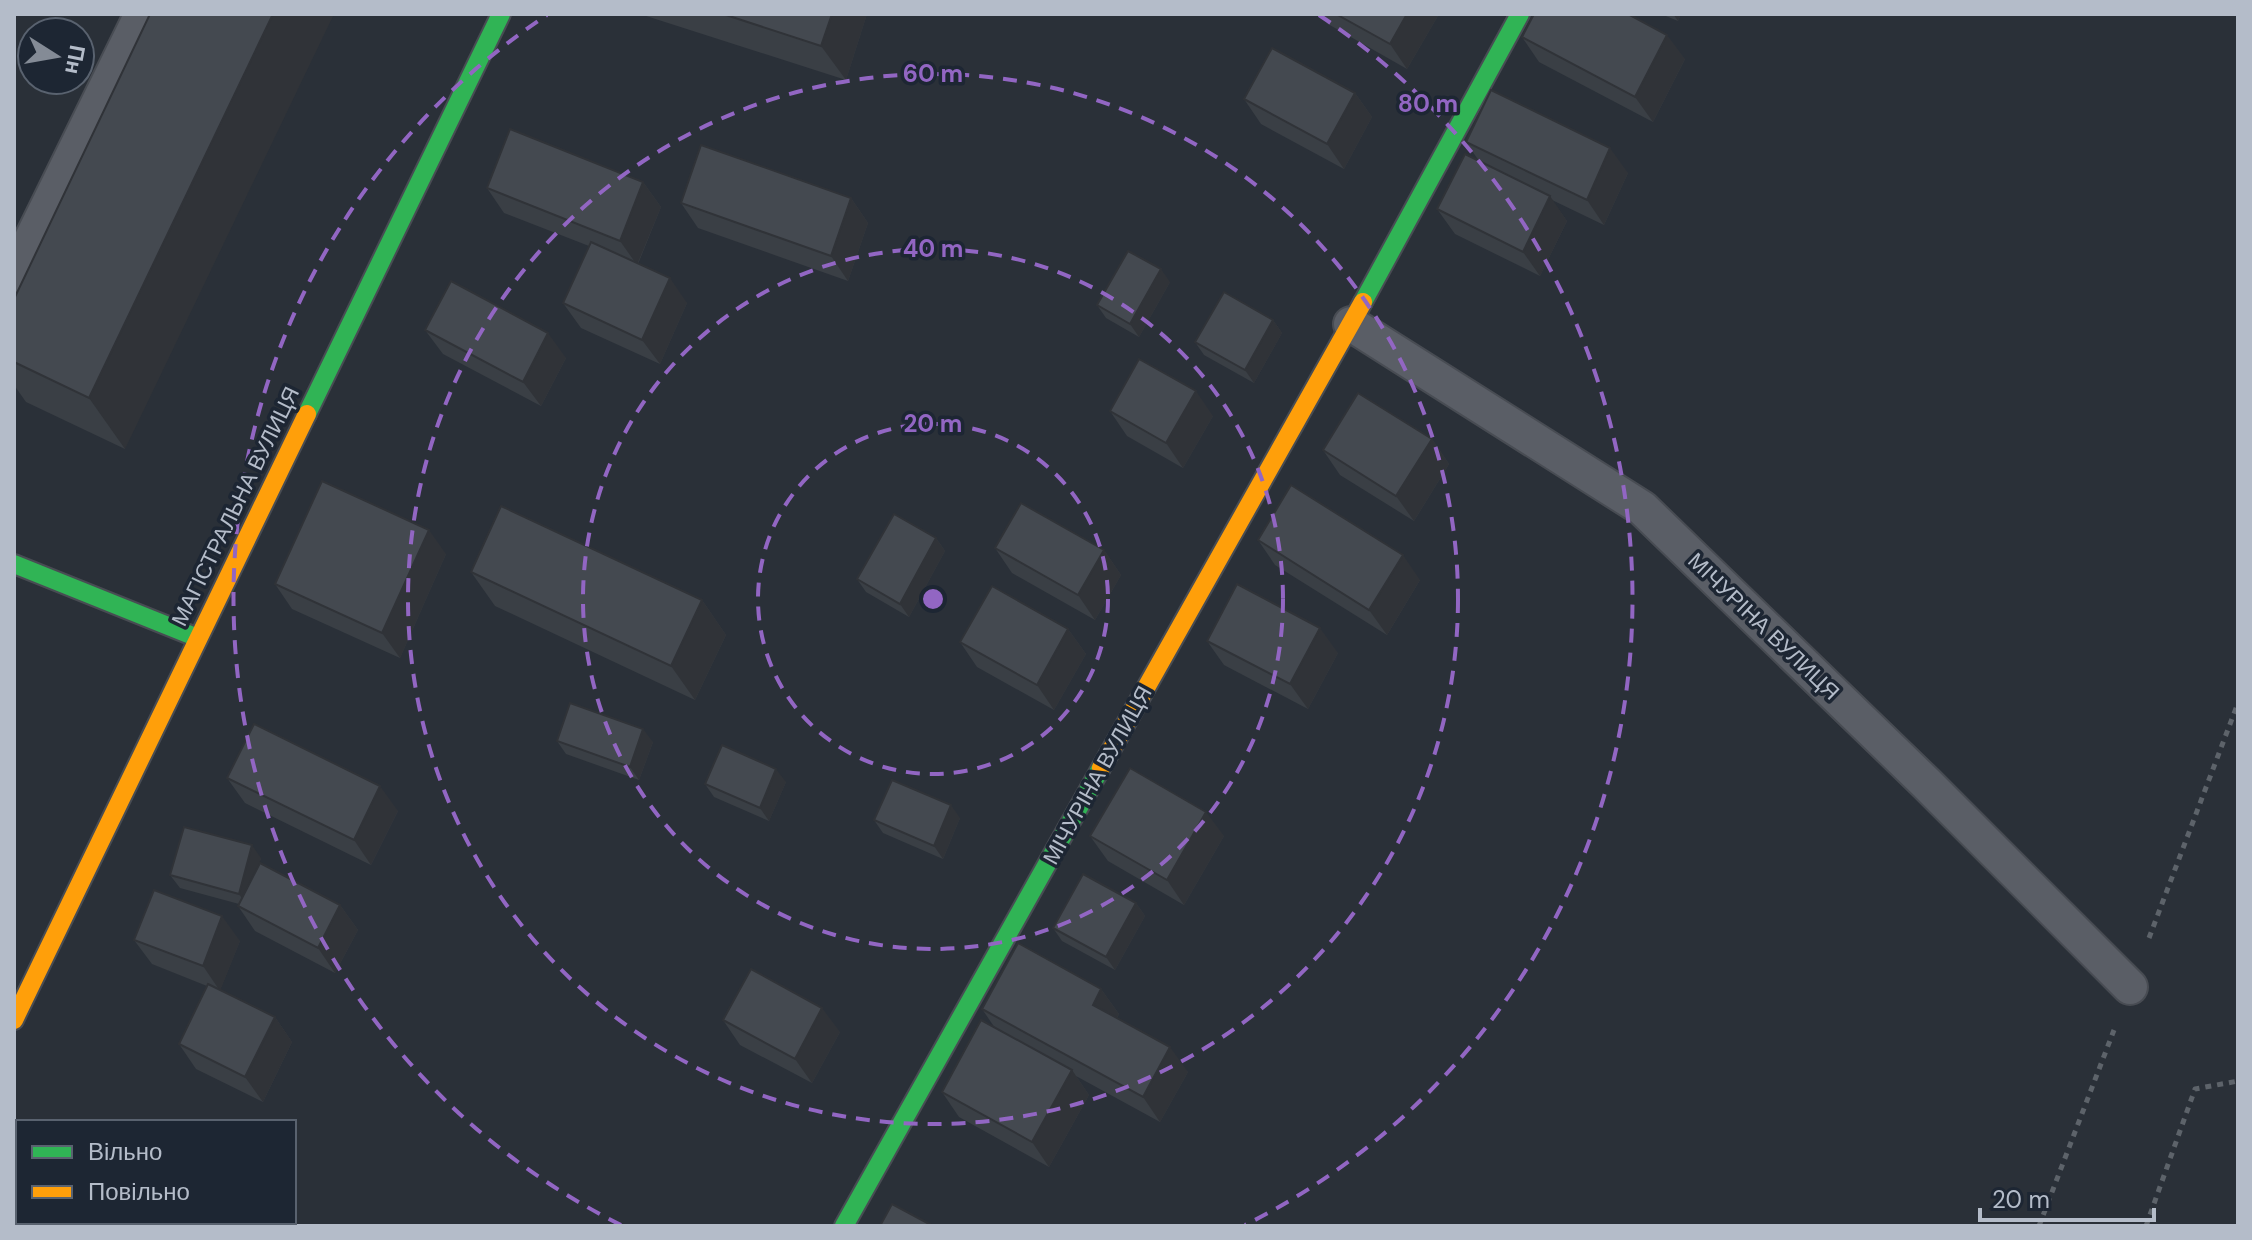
<svg xmlns="http://www.w3.org/2000/svg" width="2252" height="1240" font-family="'DM Sans',sans-serif">
  <style>
    .lines { fill: none; stroke-linecap: round; stroke-linejoin: round }
    .lane-casing { stroke: #484c53; stroke-width: 38 }
    .fast-casing { stroke: #484c53; stroke-width: 22 }
    .slow-casing { stroke: #484c53; stroke-width: 22 }
    .path { stroke: #5d636a; stroke-width: 5; stroke-dasharray: 6 6; stroke-linecap: butt }
    .lane { stroke: #5a5e66; stroke-width: 34 }
    .fast { stroke: #30b455; stroke-width: 18 }
    .slow { stroke: #ff9f0a; stroke-width: 18 }
    .wall { fill: #3a3f45 }
    .shaded-wall { fill: #303338 }
    .building { fill: #444950; stroke: #303338; stroke-width: 2 }
    .ring { fill: none; stroke: #9266c3; stroke-width: 4; stroke-dasharray: 14 10 }
    .labels { text-anchor: middle; stroke-width: 7; stroke-linejoin: round; paint-order: stroke }
    .street-label { font-size: 22px; fill: #b4bcc9; stroke: #1d2633 }
    .centre { fill: #9266c3; stroke: #1d2633; stroke-width: 4 }
    .ring-label { font-size: 24px; text-anchor: middle; font-weight: bold; fill: #9266c3; stroke: #1d2633; stroke-width: 7; stroke-linejoin: round; paint-order: stroke }
  </style>
  <rect width="100%" height="100%" fill="#2a3038"/>
  <g class="lines">
    <defs>
      <g id="lane">
        <path d="M14,275L142,14"/>
        <path d="M1351,324L1642,508L1926,783L2130,987"/>
      </g>
      <g id="fast">
        <path d="M1363,302L1520,14"/>
        <path d="M307,414L501,14"/>
        <path d="M14,564L198,638"/>
        <path d="M844,1226L1101,768"/>
      </g>
      <g id="slow">
        <path d="M1101,768L1363,302"/>
        <path d="M14,1020L307,414"/>
      </g>
    </defs>
    <!-- lane casing -->
    <use href="#lane" class="lane-casing"/>
    <!-- fast casing -->
    <use href="#fast" class="fast-casing"/>
    <!-- slow casing -->
    <use href="#slow" class="slow-casing"/>
    <!-- path -->
    <g class="path">
      <path d="M2149,938L2238,703"/>
      <path d="M2039,1226L2114,1030"/>
      <path d="M2146,1226L2195,1089L2238,1081"/>
    </g>
    <!-- lane -->
    <use href="#lane" class="lane"/>
    <!-- fast -->
    <use href="#fast" class="fast"/>
    <!-- slow -->
    <use href="#slow" class="slow"/>
  </g>
  <!-- wall -->
  <g class="wall">
    <path d="M150,14L125,449L26,402L14,385V299Z"/>
    <path d="M640,14H867L846,80Z"/>
    <path d="M1321,14H1439L1407,69L1328,24Z"/>
    <path d="M1661,14H1681L1678,21Z"/>
    <path d="M1522,37L1685,59L1653,122L1539,62Z"/>
    <path d="M1355,93L1372,117L1344,169L1261,124L1244,99Z"/>
    <path d="M1466,142L1628,173L1604,225L1552,200L1567,221L1540,276L1455,234L1437,209L1479,161Z"/>
    <path d="M643,182L661,207L638,264L687,303L660,364L581,328L563,303L589,246L504,213L487,188Z"/>
    <path d="M851,198L868,223L848,281L698,228L681,203Z"/>
    <path d="M1170,282L1139,337L1106,318L1097,305Z"/>
    <path d="M1273,320L1282,333L1254,383L1204,355L1195,342Z"/>
    <path d="M425,330L566,358L541,406L443,354Z"/>
    <path d="M1110,411L1213,416L1183,468L1127,436Z"/>
    <path d="M1432,439L1449,464L1414,521L1340,475L1323,450Z"/>
    <path d="M936,538L945,551L909,617L866,592L857,579Z"/>
    <path d="M1258,540L1420,580L1387,635L1275,565Z"/>
    <path d="M995,548L1104,550L1121,575L1095,620L1012,573Z"/>
    <path d="M446,554L400,658L292,609L275,584Z"/>
    <path d="M471,572L702,600L726,635L695,700L495,606Z"/>
    <path d="M1068,629L1086,654L1054,710L977,667L960,642Z"/>
    <path d="M1207,641L1338,653L1308,709L1224,665Z"/>
    <path d="M557,741L653,742L639,780L566,754Z"/>
    <path d="M227,778L398,811L371,865L245,803Z"/>
    <path d="M786,782L769,821L714,797L705,784Z"/>
    <path d="M960,818L943,859L883,833L874,820Z"/>
    <path d="M1090,836H1224L1184,905L1108,861Z"/>
    <path d="M261,858L258,867L340,905L358,930L335,973L255,931L238,906L239,904L180,888L170,875Z"/>
    <path d="M1136,903L1145,916L1115,970L1062,941L1053,928Z"/>
    <path d="M134,940L240,941L220,990L275,1017L292,1042L263,1102L196,1069L179,1044L207,986L152,964Z"/>
    <path d="M1101,989L1119,1014L1117,1018L1188,1072L1160,1122L1076,1076L1089,1095L1049,1167L959,1117L942,1092L995,1028L982,1009Z"/>
    <path d="M723,1020L840,1032L812,1083L740,1045Z"/>
    <path d="M139,1222H210L208,1226H147Z"/>
  </g>
  <!-- shaded-wall -->
  <g class="shaded-wall">
    <path d="M273,14H334L125,449L89,398Z"/>
    <path d="M832,14H867L846,80L821,46Z"/>
    <path d="M1407,14H1439L1407,69L1390,44Z"/>
    <path d="M1673,14H1681L1678,21Z"/>
    <path d="M1667,35L1685,59L1653,122L1635,97Z"/>
    <path d="M1355,93L1372,117L1344,169L1327,144Z"/>
    <path d="M1610,148L1628,173L1604,225L1587,200Z"/>
    <path d="M643,182L661,207L637,265L620,241Z"/>
    <path d="M1550,196L1567,221L1540,276L1523,252Z"/>
    <path d="M851,198L868,223L848,281L831,256Z"/>
    <path d="M1161,269L1170,282L1139,337L1130,324Z"/>
    <path d="M670,278L687,303L660,364L642,340Z"/>
    <path d="M1273,320L1282,333L1254,383L1245,370Z"/>
    <path d="M548,333L566,358L541,406L523,382Z"/>
    <path d="M1196,391L1213,416L1183,468L1166,443Z"/>
    <path d="M1432,439L1449,464L1414,521L1396,496Z"/>
    <path d="M429,530L446,554L400,658L382,633Z"/>
    <path d="M936,538L945,551L909,617L900,604Z"/>
    <path d="M1104,550L1121,575L1095,620L1078,595Z"/>
    <path d="M1403,555L1420,580L1387,635L1369,610Z"/>
    <path d="M702,600L726,635L695,700L671,666Z"/>
    <path d="M1320,628L1338,653L1308,709L1290,684Z"/>
    <path d="M1068,629L1086,654L1054,710L1037,685Z"/>
    <path d="M643,729L653,742L639,780L630,767Z"/>
    <path d="M776,769L786,782L769,821L760,808Z"/>
    <path d="M380,786L398,811L371,865L354,840Z"/>
    <path d="M951,805L960,818L943,859L934,846Z"/>
    <path d="M1206,812L1224,836L1184,905L1167,880Z"/>
    <path d="M252,845L261,858L248,907L239,894Z"/>
    <path d="M1136,903L1145,916L1115,970L1106,957Z"/>
    <path d="M340,905L358,930L335,973L318,948Z"/>
    <path d="M222,916L240,941L220,991L203,966Z"/>
    <path d="M1101,989L1119,1014L1111,1029L1093,1005Z"/>
    <path d="M822,1008L840,1032L812,1083L795,1059Z"/>
    <path d="M275,1017L292,1042L263,1102L245,1077Z"/>
    <path d="M1170,1047L1188,1072L1160,1122L1143,1097Z"/>
    <path d="M1072,1070L1089,1095L1049,1167L1032,1142Z"/>
    <path d="M194,1222H210L208,1226H192Z"/>
  </g>
  <!-- building -->
  <g class="building">
    <path d="M150,14H273L89,398L14,362V299Z"/>
    <path d="M723,14H832L821,46Z"/>
    <path d="M1336,14H1407L1390,44Z"/>
    <path d="M1534,14H1628L1667,35L1635,97L1522,37Z"/>
    <path d="M1272,48L1355,93L1327,144L1244,99Z"/>
    <path d="M1491,90L1610,148L1587,200L1466,142Z"/>
    <path d="M510,129L643,182L620,241L487,188Z"/>
    <path d="M701,145L851,198L831,256L681,203Z"/>
    <path d="M1465,154L1550,196L1523,252L1437,209Z"/>
    <path d="M591,242L670,278L642,340L563,303Z"/>
    <path d="M1128,251L1161,269L1130,324L1097,305Z"/>
    <path d="M451,281L548,333L523,382L425,330Z"/>
    <path d="M1224,292L1273,320L1245,370L1195,342Z"/>
    <path d="M1139,359L1196,391L1166,443L1110,411Z"/>
    <path d="M1358,393L1432,439L1396,496L1323,450Z"/>
    <path d="M322,481L429,530L382,633L275,584Z"/>
    <path d="M1291,485L1403,555L1369,610L1258,540Z"/>
    <path d="M1021,503L1104,550L1078,595L995,548Z"/>
    <path d="M501,506L702,600L671,666L471,572Z"/>
    <path d="M894,514L936,538L900,604L857,579Z"/>
    <path d="M1237,584L1320,628L1290,684L1207,641Z"/>
    <path d="M992,586L1068,629L1037,685L960,642Z"/>
    <path d="M570,703L643,729L630,767L557,741Z"/>
    <path d="M254,724L380,786L354,840L227,778Z"/>
    <path d="M722,745L776,769L760,808L705,784Z"/>
    <path d="M1130,768L1206,812L1167,880L1090,836Z"/>
    <path d="M892,780L951,805L934,846L874,820Z"/>
    <path d="M184,827L252,845L239,894L170,875Z"/>
    <path d="M260,863L340,905L318,948L238,906Z"/>
    <path d="M1083,874L1136,903L1106,957L1053,928Z"/>
    <path d="M154,890L222,916L203,966L134,940Z"/>
    <path d="M1018,943L1101,989L1093,1005L1170,1047L1143,1097L982,1009Z"/>
    <path d="M751,969L822,1008L795,1059L723,1020Z"/>
    <path d="M208,984L275,1017L245,1077L179,1044Z"/>
    <path d="M981,1020L1072,1070L1032,1142L942,1092Z"/>
    <path d="M892,1204L933,1226H880Z"/>
    <path d="M157,1222H194L192,1226H166Z"/>
  </g>
  <!-- distance rings -->
  <g class="ring">
    <circle cx="933" cy="599" r="175"/>
    <circle cx="933" cy="599" r="350"/>
    <circle cx="933" cy="599" r="525"/>
    <path d="M621 1225A700 700 0 0 1 547 15M1319 15A700 700 0 0 1 1245 1225"/>
  </g>
  <g class="labels">
    <!-- street labels -->
    <g class="street-label">
      <text transform="translate(235 506) rotate(-64)" y="8">МАГІСТРАЛЬНА ВУЛИЦЯ</text>
      <text transform="translate(1764 626) rotate(44)" y="8">МІЧУРІНА ВУЛИЦЯ</text>
      <text transform="translate(1097 775) rotate(-61)" y="8">МІЧУРІНА ВУЛИЦЯ</text>
    </g>
  </g>
  <circle cx="933" cy="599" r="12" class="centre"/>
  <g class="ring-label">
    <text x="933" y="82">60 m</text>
    <text x="1428" y="112">80 m</text>
    <text x="933" y="257">40 m</text>
    <text x="933" y="432">20 m</text>
  </g>
  <!-- border -->
  <rect width="2252" height="1240" fill="none" stroke="#b4bcc9" stroke-width="32"/>
  <!-- legend -->
  <rect x="16" y="1120" width="280" height="104" fill="#1d2633" stroke="#59626f" stroke-width="2"/>
  <rect x="32" y="1146" width="40" height="12" fill="#30b455" stroke="#59626f" stroke-width="2"/>
  <text x="88" y="1160" font-size="24" fill="#b4bcc9">Вільно</text>
  <rect x="32" y="1186" width="40" height="12" fill="#ff9f0a" stroke="#59626f" stroke-width="2"/>
  <text x="88" y="1200" font-size="24" fill="#b4bcc9">Повільно</text>
  <!-- north arrow -->
  <g transform="translate(56 56) rotate(101)"><circle r="38" fill="#1d2633" stroke="#59626f" stroke-width="2"/>
  <path d="M0-6L14 30L0 20L-14 30Z" fill="#848b96"/>
  <text y="-12" font-size="22" font-weight="bold" text-anchor="middle" fill="#b4bcc9">Пн</text>
  </g>
  <!-- scale -->
  <path d="M1980 1208v12h174v-12" fill="none" stroke="#b4bcc9" stroke-width="4"/>
  <text x="1992" y="1208" font-size="24" fill="#b4bcc9" stroke="#1d2633" stroke-width="6" paint-order="stroke">20 m</text>
</svg>
